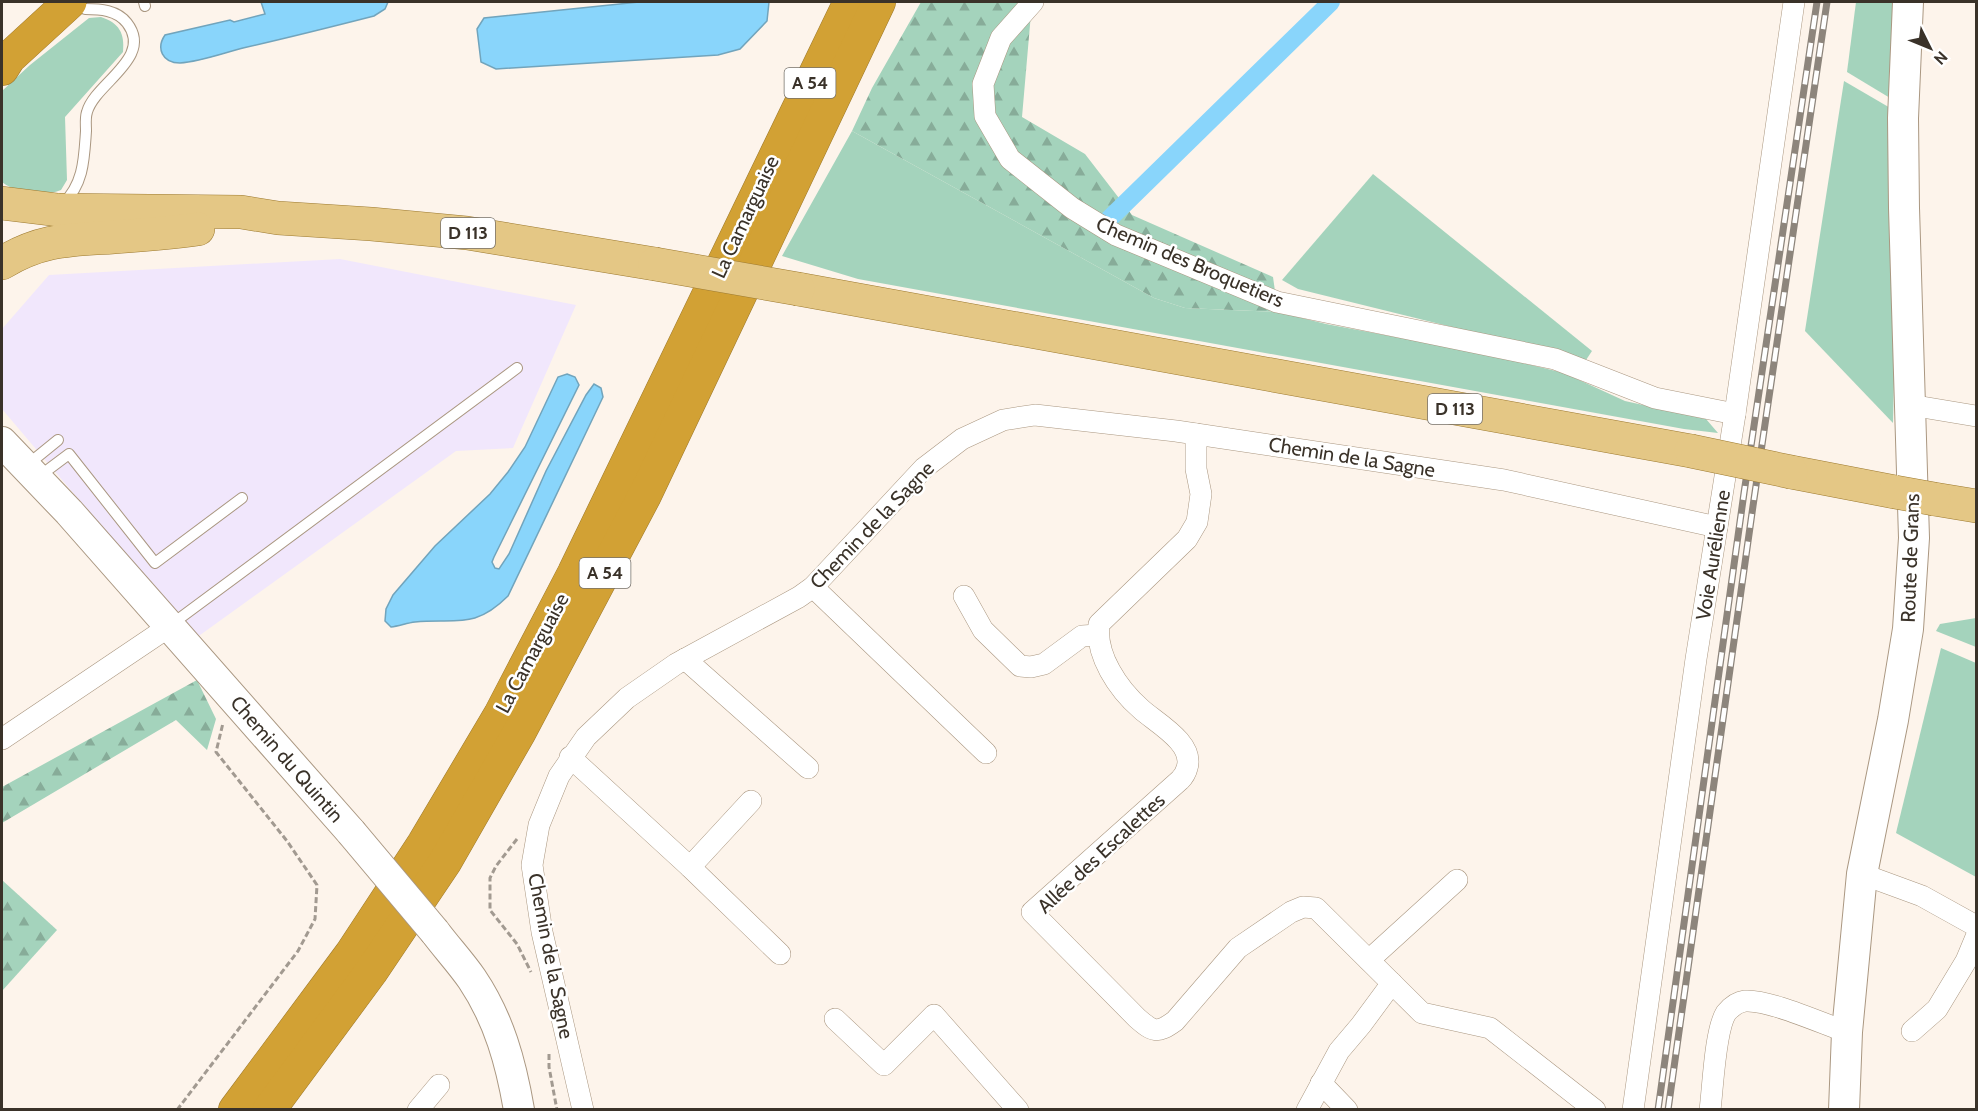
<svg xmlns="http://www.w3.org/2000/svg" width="1978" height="1111" font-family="Cabin,sans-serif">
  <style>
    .commercial { fill: #f1e7fc }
    .grass { fill: #a4d3bc }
    .forest { fill: url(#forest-firs) }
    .water { fill: #89d5fb; stroke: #71a4bc; stroke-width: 1.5 }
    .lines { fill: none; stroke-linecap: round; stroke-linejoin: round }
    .canal { stroke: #89d5fb; stroke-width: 18 }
    .lane-casing { stroke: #aa9781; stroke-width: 12 }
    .street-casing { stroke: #aa9781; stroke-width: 22 }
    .secondary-casing { stroke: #aa9781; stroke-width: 32 }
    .primary-casing { stroke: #9d7a30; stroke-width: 34 }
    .highway-casing { stroke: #9d7a30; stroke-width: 34 }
    .path { stroke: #a29a91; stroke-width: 3; stroke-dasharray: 6 3; stroke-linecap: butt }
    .lane { stroke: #fff; stroke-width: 10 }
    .street { stroke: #fff; stroke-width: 21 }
    .secondary { stroke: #fff; stroke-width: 30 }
    .primary { stroke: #e4c785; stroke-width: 33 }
    .highway { stroke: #d2a134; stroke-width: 33 }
    .rail-casing { stroke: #8d857c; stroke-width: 7 }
    .rail { stroke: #fff; stroke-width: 4.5; stroke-dasharray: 14; stroke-linecap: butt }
    .secondary-bridge-casing { stroke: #aa9781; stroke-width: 32; stroke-linecap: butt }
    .primary-bridge-casing { stroke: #9d7a30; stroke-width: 34; stroke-linecap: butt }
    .secondary-bridge { stroke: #fff; stroke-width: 30 }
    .primary-bridge { stroke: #e4c785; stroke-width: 33 }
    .labels { text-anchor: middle; stroke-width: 5; stroke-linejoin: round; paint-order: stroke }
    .shield { fill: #fff; stroke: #757069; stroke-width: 1.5 }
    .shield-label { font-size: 18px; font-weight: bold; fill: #3a3229 }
    .street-label { font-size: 20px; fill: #3a3229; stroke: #fff }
  </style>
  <defs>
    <pattern id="forest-firs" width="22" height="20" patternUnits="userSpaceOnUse" patternTransform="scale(1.5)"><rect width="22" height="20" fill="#a4d3bc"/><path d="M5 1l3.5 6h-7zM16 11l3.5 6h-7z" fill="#87ac99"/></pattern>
  </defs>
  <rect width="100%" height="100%" fill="#fdf4eb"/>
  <!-- commercial -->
  <path class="commercial" d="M340,259L576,305L513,448L456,451L196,638L2,409V329L49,275Z"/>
  <!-- grass -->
  <g class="grass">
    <path d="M1856,2H1900L1895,101L1847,72Z"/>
    <path d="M101,17C119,23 125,33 123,52L65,117L67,180L61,190C43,197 17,194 2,182V91L30,65L89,18Z"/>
    <path d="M1844,81L1892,109L1896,287L1893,423L1805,331Z"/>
    <path d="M852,131L1154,298L1185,308L1278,312L1326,324L1491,355L1564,373L1625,401L1706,419L1718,433L1684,429L858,279L782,256Z"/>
    <path d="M1373,174L1592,351L1586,360L1298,289L1282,280Z"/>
    <path d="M1976,618V647L1936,631L1940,624Z"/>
    <path d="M1941,648L1976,663V877L1896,833Z"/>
  </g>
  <!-- forest -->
  <g class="forest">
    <path d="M921,2H1032L1022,117L1085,154L1132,215L1273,277L1278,312L1185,308L1154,298L852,131L872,88Z"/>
    <path d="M197,680L216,719L207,750L176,720L2,823V787Z"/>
    <path d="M2,880L57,930L2,991Z"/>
  </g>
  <!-- water -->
  <g class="water">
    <path d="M261,2H388L385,9L374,16C331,27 287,38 243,48C224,53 199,62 180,63C162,63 156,48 165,35L230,20L234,22L265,14Z"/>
    <path d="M639,2H769L767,21L740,49L718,55L496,69L481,62L477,29L484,18Z"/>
    <path d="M567,374L575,377L579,385L494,557L492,562L495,568L499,569L509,554L546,471L586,395L594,384L601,388L603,397L508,596C474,630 456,618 415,622C407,623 399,626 391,627L385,621L386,609L393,595L435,546L490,494L508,472L525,447L558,377Z"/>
  </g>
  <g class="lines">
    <!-- canal -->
    <path class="canal" d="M1106,222L1331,2"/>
    <defs>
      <g id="lane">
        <path d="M144,2L145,6"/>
        <path d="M63,204C84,183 84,159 86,131C86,125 85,118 87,112C95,83 154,58 127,23C117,10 100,9 85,9"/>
        <path d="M26,466L58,440"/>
        <path d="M37,478L69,454L155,563L242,498"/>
        <path d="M172,624L517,368"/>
      </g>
      <g id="street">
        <path d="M1033,2L1001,38L983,84L985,116L1010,159L1072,208L1116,235L1277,302L1555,359L1655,398L1735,414"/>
        <path d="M1910,405L1976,416"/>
        <path d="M1196,434V469L1201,494L1197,522L1187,539L1099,624C1095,655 1118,689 1141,709C1155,722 1195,743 1187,768C1186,772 1183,777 1180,780L1032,912L1137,1018C1153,1032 1157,1034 1175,1021L1238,948L1291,912L1303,907L1316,908L1422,1013L1490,1028L1595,1110"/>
        <path d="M813,587L986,753"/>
        <path d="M964,596L983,630L1020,666L1031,667L1044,664L1082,636L1098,635"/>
        <path d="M685,659L808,768"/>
        <path d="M2,739L170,626"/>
        <path d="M570,757L690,867L780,954"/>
        <path d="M690,867L751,801"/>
        <path d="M1862,874L1922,896L1976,926"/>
        <path d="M1369,960L1457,880"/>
        <path d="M835,1019L884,1065L934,1015L1018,1110"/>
        <path d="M1912,1031L1937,1009L1966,961L1976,937"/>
        <path d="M1321,1083L1347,1110"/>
        <path d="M418,1110L439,1085"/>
        <path d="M583,1110L542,932L532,865L539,825L559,776L586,737L627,698L676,664L799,597L813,587L924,468L962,439L1003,420L1035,415L1176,431L1504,480L1717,527"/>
        <path d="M1307,1110L1339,1051L1361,1025L1392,983"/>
        <path d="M1633,1110L1696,659L1735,414L1794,2"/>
        <path d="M1710,1110C1713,1087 1715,1030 1726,1013C1731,1007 1737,1002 1745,1001C1768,999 1823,1024 1847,1032"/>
      </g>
      <g id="secondary">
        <path d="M2,442L69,512L351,832"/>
        <path d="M435,932C447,948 461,963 472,979C499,1019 511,1063 519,1110"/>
        <path d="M1844,1110L1847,1032L1862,874L1893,720L1908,629L1914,538L1904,208L1903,118L1908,2"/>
      </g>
      <g id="primary">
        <path d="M2,203L58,210L241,212L278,218L371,224L467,233L655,264"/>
        <path d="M2,263C42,239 69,240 114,237C142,235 171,233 198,229"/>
        <path d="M798,289L1691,451"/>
        <path d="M1791,472L1895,492"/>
        <path d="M1934,499L1976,506"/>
      </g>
      <g id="highway">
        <path d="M2,69L9,58L70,2"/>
        <path d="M235,1110L351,954L424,843L500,715L574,573L850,2"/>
        <path d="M269,1110L371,972L445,862L519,733L645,495L879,2"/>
      </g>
    </defs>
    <!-- lane casing -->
    <use href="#lane" class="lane-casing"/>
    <!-- street casing -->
    <use href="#street" class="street-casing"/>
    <!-- secondary casing -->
    <use href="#secondary" class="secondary-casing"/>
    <!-- primary casing -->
    <use href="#primary" class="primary-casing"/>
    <!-- highway casing -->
    <use href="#highway" class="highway-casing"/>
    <!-- path -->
    <g class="path">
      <path d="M517,839L496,866L490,878V910L517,944L531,972"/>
      <path d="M549,1054V1067L557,1110"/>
      <path d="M177,1110L298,951L315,919L317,885L287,841L216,752L223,723"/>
    </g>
    <!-- lane -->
    <use href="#lane" class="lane"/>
    <!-- street -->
    <use href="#street" class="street"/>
    <!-- secondary -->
    <use href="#secondary" class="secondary"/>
    <!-- primary -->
    <use href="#primary" class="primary"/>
    <!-- highway -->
    <use href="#highway" class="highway"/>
    <defs>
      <g id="rail">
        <path d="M1658,1110L1744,493L1817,2"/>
        <path d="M1668,1110L1753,506L1827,2"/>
      </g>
    </defs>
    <!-- rail casing -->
    <use href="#rail" class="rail-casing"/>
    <!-- rail -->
    <use href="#rail" class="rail"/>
    <defs>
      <path id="secondary-bridge" d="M351,832L435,932"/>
      <g id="primary-bridge">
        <path d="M655,264L798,289"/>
        <path d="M1691,451L1791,472"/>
        <path d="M1895,492L1934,499"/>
      </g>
    </defs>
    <!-- secondary-bridge casing -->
    <use href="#secondary-bridge" class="secondary-bridge-casing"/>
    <!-- primary-bridge casing -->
    <use href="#primary-bridge" class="primary-bridge-casing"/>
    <!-- secondary-bridge -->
    <use href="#secondary-bridge" class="secondary-bridge"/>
    <!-- primary-bridge -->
    <use href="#primary-bridge" class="primary-bridge"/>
  </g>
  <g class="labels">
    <!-- shield labels -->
    <g class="shield">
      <rect x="784.5" y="68" width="51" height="30" rx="4.5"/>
      <rect x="441" y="218" width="54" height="30" rx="4.5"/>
      <rect x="1428" y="394" width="54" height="30" rx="4.5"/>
      <rect x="579.5" y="558" width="51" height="30" rx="4.5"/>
    </g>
    <g class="shield-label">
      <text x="810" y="89">A 54</text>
      <text x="468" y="239">D 113</text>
      <text x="1455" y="415">D 113</text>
      <text x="605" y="579">A 54</text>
    </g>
    <!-- street labels -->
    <g class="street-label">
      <text transform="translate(745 217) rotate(-65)" y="7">La Camarguaise</text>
      <text transform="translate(1190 262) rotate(23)" y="7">Chemin des Broquetiers</text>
      <text transform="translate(1352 457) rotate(9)" y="7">Chemin de la Sagne</text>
      <text transform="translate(872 525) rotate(-46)" y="7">Chemin de la Sagne</text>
      <text transform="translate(1713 555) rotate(-81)" y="7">Voie Aurélienne</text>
      <text transform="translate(1910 558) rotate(-88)" y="7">Route de Grans</text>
      <text transform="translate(532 653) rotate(-62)" y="7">La Camarguaise</text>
      <text transform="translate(287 759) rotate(49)" y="7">Chemin du Quintin</text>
      <text transform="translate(1101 853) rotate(-43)" y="7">Allée des Escalettes</text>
      <text transform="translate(551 956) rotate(79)" y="7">Chemin de la Sagne</text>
    </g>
  </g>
  <!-- border -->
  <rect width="1978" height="1111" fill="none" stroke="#3a3229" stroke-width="6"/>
  <!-- north arrow -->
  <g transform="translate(1930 48) rotate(133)" stroke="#ffffff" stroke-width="4.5" paint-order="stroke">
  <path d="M0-4.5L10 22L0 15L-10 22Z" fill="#3a3229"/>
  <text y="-9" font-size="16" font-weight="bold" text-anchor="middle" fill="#3a3229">N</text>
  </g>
</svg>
